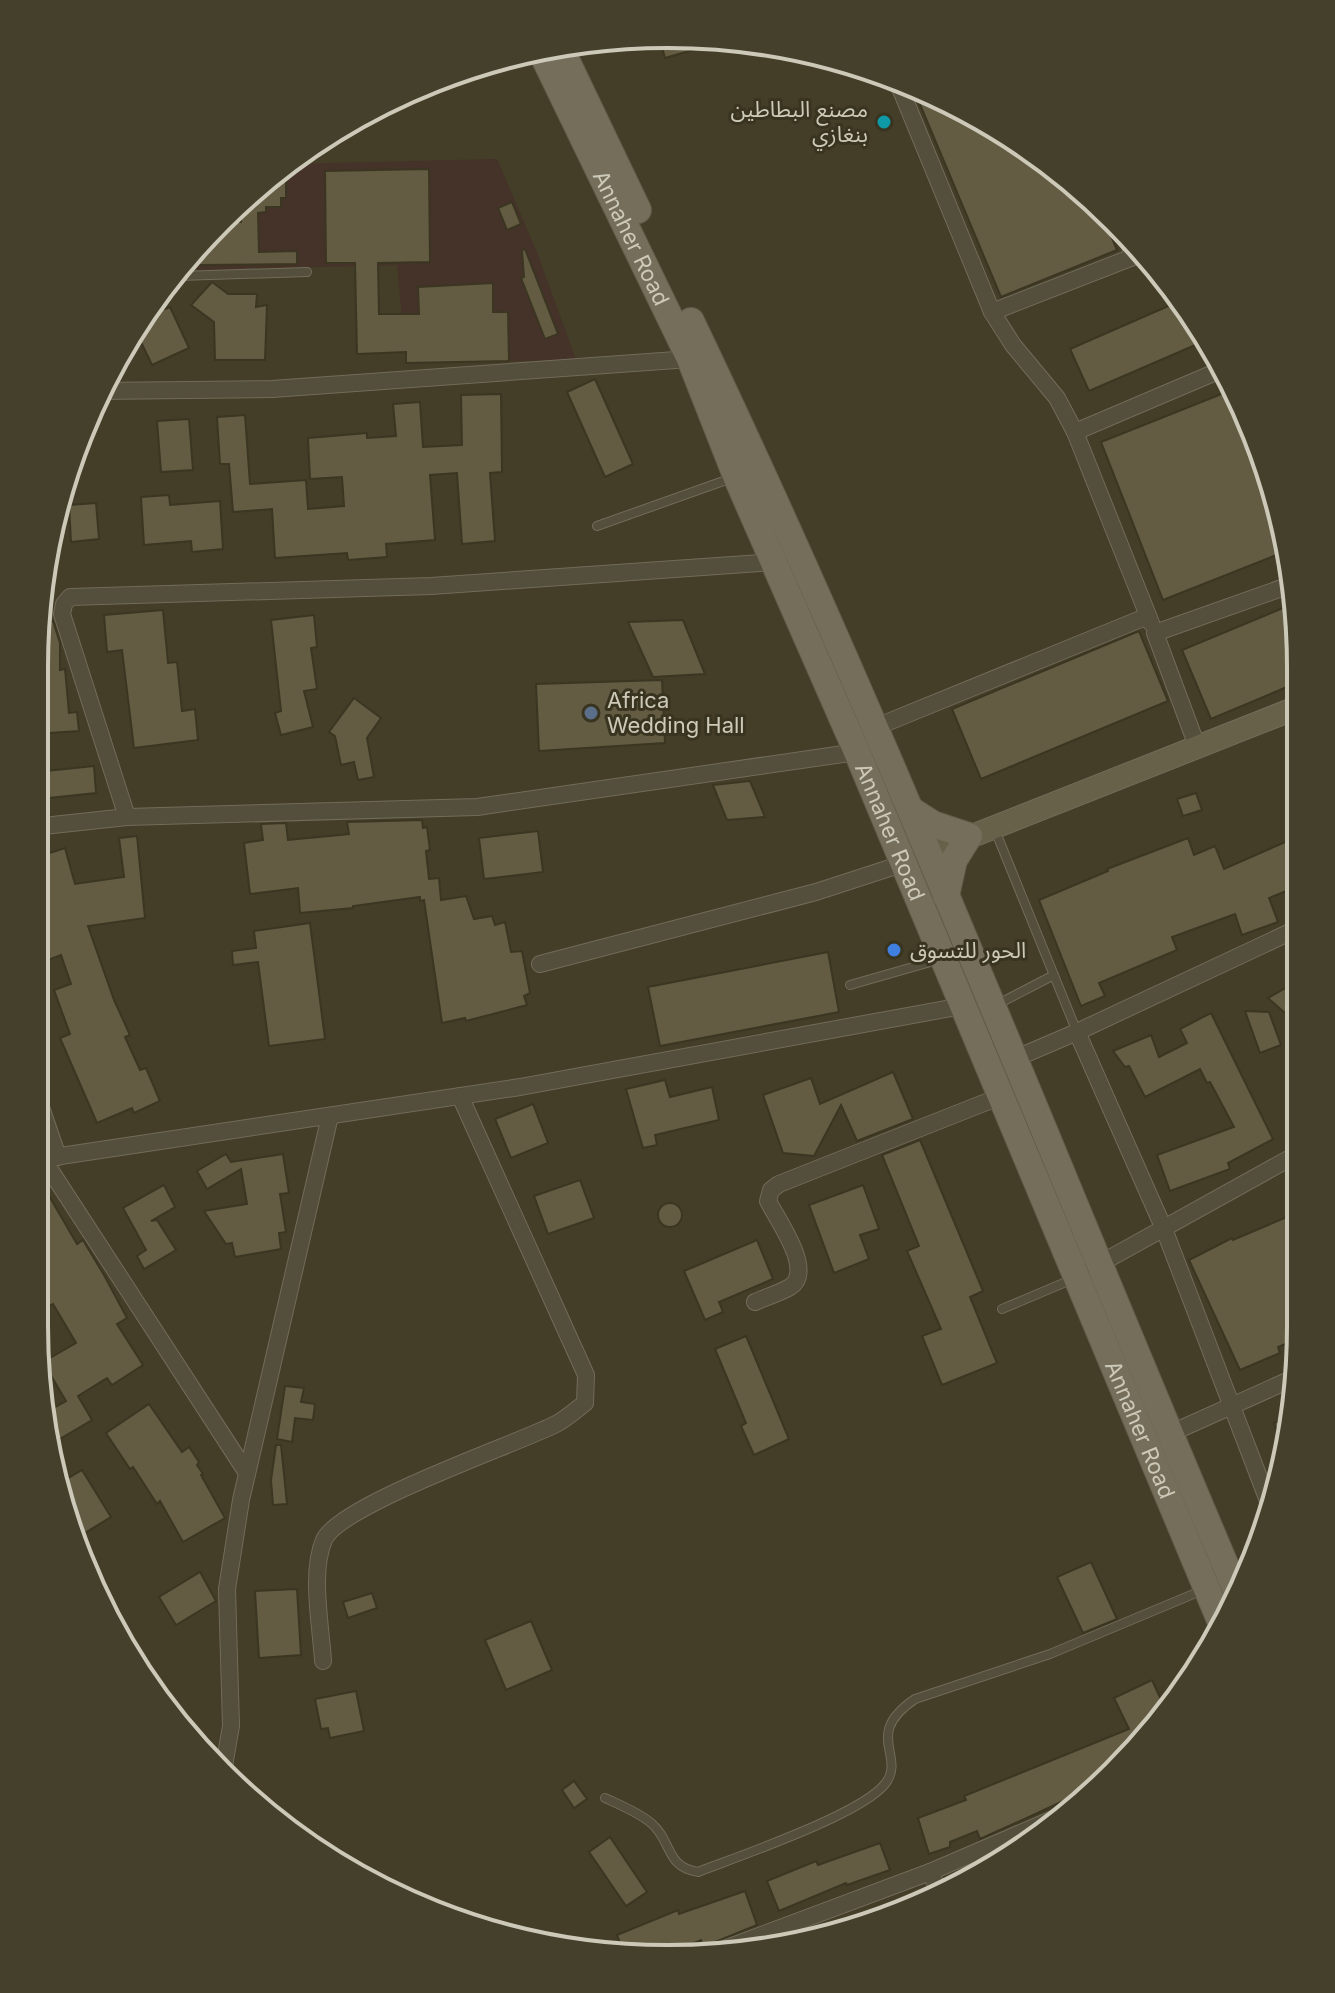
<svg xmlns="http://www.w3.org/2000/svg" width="1335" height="1993" font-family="Inter,'Noto Sans Arabic',sans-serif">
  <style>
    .green { fill: #453229 }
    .building { fill: #635c43; stroke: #3b3622; stroke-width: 2 }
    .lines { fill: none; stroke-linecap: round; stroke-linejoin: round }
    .lane-casing { stroke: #716c5a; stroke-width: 10 }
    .street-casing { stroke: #716c5a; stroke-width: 18 }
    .secondary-casing { stroke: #716c5a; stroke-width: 24 }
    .primary-casing { stroke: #605b48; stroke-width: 28 }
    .lane { stroke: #544e3c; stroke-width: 8 }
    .street { stroke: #544e3c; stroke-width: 16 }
    .secondary { stroke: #67614a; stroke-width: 22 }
    .primary { stroke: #746e5a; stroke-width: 26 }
    .culture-dot { fill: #0f9aa8; stroke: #393420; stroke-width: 3 }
    .service-dot { fill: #5c6f8a; stroke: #393420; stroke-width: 3 }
    .shop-dot { fill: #3f7fe0; stroke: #393420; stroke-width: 3 }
    .labels { text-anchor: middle; stroke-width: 6; stroke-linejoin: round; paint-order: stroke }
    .poi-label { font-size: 22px; fill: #cdc9b9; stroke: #393420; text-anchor: start }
    .street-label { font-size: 22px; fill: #cdc9b9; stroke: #393420 }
    .rim { fill: none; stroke: #cdc9b9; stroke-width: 4 }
  </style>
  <rect width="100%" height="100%" fill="#443d27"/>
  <!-- green -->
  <path class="green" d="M497,159L538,255L576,360L406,363L397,265L197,270L196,252L217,223L240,222V203L287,164Z"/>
  <!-- building -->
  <g class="building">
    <path d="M678,35L689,36L693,50L665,58L660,40Z"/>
    <path d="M911,83L1019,141L1098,205L1117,250L1001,297Z"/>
    <path d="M429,169L430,262L378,263L379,314H419L418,287L493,283V312H508L509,361L406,363V352L357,354L355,263H326L325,171Z"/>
    <path d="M286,180V198H281V207H266V212L258,213L259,252L297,251V264L198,265L197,250L218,222H241V202L266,181Z"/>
    <path d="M512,202L521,224L507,230L498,208Z"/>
    <path d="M525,249L558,334L545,339L521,278L524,277L522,250Z"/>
    <path d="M212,282L228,294H257L256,307L267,305L265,360H215L214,322L191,305Z"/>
    <path d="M1182,300L1194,315L1207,340L1089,391L1070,349Z"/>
    <path d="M161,301L165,309L170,307L189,348L152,365L142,344L124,353Z"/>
    <path d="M595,379L633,464L605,477L567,392Z"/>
    <path d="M1234,389L1253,425L1289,550L1163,600L1101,442Z"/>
    <path d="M501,394L502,472L490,473L495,541L462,544L457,473L430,475L435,540L386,544L387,557L348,560L347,553L275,558L272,509L233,512L229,464H220L217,417L245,415L250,484L306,480L308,509L344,506L342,477L310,479L308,438L367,433V438L396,436L393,404L420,402L423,447L462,445L461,395Z"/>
    <path d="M189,419L193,470L161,472L157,421Z"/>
    <path d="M169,495L170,505L220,501L223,549L192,552L191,541L144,545L141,497Z"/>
    <path d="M96,503L99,539L71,542L69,505Z"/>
    <path d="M1295,603L1301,681L1211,719L1182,650Z"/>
    <path d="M163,610L168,663L177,662L182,711L195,709L198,740L134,748L122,650L107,652L104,615Z"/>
    <path d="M314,615L317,647L311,648L317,689L304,691L313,727L281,735L275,713L281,711L271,620Z"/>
    <path d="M683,620L705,674L653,677L628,622Z"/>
    <path d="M39,621H53L60,643V670L65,669L69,713L77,712L79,731L34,734V668Z"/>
    <path d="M1139,631L1168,701L981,779L952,709Z"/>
    <path d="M662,680L665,743L539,751L536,684Z"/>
    <path d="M354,698L381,718L367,738L374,777L358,780L354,762L341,765L335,736L329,732Z"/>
    <path d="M94,766L96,793L49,798L46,771Z"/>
    <path d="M750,781L765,817L727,820L713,785Z"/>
    <path d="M1196,793L1202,810L1183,816L1177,799Z"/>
    <path d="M422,820L423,828L427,827L430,850L426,851L429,879L439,878L441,900L466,896L474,919L492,916L495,925L505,922L511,952L522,951L530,993L524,996L527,1005L466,1021L465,1018L442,1023L424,900L420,901V897L353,906V908L300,913L298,888L250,894L244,843L263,840L261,824L286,823L288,840L349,834L347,822Z"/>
    <path d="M538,831L543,872L484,879L479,838Z"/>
    <path d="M1301,835V885L1269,898L1278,922L1242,935L1235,914L1172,937L1177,950L1099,983L1105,996L1081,1006L1039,900L1108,871L1107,869L1188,838L1194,855L1215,846L1224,869Z"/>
    <path d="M137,836L145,918L88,926L114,1000L130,1035L125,1037L140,1070L146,1068L160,1101L134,1113L132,1108L97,1123L60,1038L70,1034L54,990L71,984L61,955L43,962L34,938V858L65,848L75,884L124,877L119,838Z"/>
    <path d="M310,923L325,1039L269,1046L258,962L233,965L232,951L256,948L254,931Z"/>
    <path d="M828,952L839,1012L660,1046L648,987Z"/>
    <path d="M1296,982L1301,991V1027L1268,998Z"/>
    <path d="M1245,1011L1269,1012L1281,1045L1260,1053Z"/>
    <path d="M1211,1013L1273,1139L1228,1163L1230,1169L1170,1191L1157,1155L1234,1127L1210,1082L1207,1083L1200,1069L1145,1097L1129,1066L1125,1067L1113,1051L1151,1035L1159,1057L1187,1043L1180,1029Z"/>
    <path d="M893,1072L913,1119L857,1141L841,1105L814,1156L783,1153L763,1095L811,1078L820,1104Z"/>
    <path d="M665,1080L670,1097L712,1087L719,1120L655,1135L657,1145L643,1148L626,1089Z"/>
    <path d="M533,1104L548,1143L511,1158L495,1119Z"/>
    <path d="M920,1140L983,1291L970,1297L997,1363L942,1385L922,1336L941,1329L907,1251L919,1246L882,1155Z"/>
    <path d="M226,1154L231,1162L283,1154L289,1193L280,1194L286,1232L279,1233L281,1249L235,1257L232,1243L226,1244L204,1211L247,1204L241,1169L207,1189L197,1171Z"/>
    <path d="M580,1180L594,1218L548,1234L534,1196Z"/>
    <path d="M164,1185L175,1207L151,1221L157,1220L176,1250L144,1269L137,1256L146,1250L123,1208Z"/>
    <path d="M863,1185L879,1229L860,1235L869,1259L834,1273L809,1205Z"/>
    <path d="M48,1194L77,1244L83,1240L104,1275L127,1318L117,1324L143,1365L112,1385L107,1378L78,1396L92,1420L53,1443L48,1411L66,1401L43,1362L76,1343L53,1304L49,1306L34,1280V1202Z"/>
    <circle cx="670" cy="1215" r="12"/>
    <path d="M1301,1211L1300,1338L1278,1347L1280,1353L1240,1370L1189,1260L1232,1238L1233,1240Z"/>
    <path d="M757,1240L773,1279L719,1302L723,1312L705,1320L684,1271Z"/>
    <path d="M746,1336L789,1439L754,1455L741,1426L746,1423L715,1349Z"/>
    <path d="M285,1386L304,1388L301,1402L315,1404L313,1420L295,1418L292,1442L277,1439Z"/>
    <path d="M149,1404L182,1452L189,1447L199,1462L197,1465L203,1474L201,1475L225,1518L183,1542L160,1501L157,1504L133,1467L130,1469L106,1433Z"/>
    <path d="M1292,1416L1289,1449L1286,1456L1274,1423Z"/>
    <path d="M276,1445H281L287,1504L273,1505L271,1480Z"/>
    <path d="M82,1470L111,1517L80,1536L65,1511L61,1488L64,1486L65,1480Z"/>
    <path d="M1091,1562L1117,1619L1083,1633L1057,1577Z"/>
    <path d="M200,1572L216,1601L176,1625L159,1597Z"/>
    <path d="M297,1589L301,1655L259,1658L255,1591Z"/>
    <path d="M372,1593L377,1608L348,1618L343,1602Z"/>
    <path d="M531,1621L552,1670L506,1690L485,1640Z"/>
    <path d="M1152,1680L1164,1706L1116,1773L1106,1781L1029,1817L980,1839L977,1831L950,1842V1847L929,1854L918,1818L966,1800L964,1796L1129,1729L1114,1698Z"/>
    <path d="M356,1691L364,1731L330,1738L328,1728L321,1729L315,1699Z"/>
    <path d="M574,1781L587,1799L574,1808L562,1790Z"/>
    <path d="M610,1837L647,1892L626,1906L589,1852Z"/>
    <path d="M880,1843L890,1870L847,1885L846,1883L779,1911L767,1881L816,1861L818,1865Z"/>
    <path d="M745,1891L757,1925L703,1947L701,1940L666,1955L626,1958L617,1935L678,1910L679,1914Z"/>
  </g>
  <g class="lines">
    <defs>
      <g id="lane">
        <path d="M179,276L307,272"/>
        <path d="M597,526L732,478"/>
        <path d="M995,830L1077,1032"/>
        <path d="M850,985L941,959"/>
        <path d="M998,1004L1054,975"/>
        <path d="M1002,1309L1073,1279"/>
        <path d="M605,1798C620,1805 638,1812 651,1823C672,1840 665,1867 698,1872C739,1856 860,1815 885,1784C907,1756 862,1735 915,1699L1050,1654L1203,1590"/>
      </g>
      <g id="street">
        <path d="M896,78L992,312L1013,345L1057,398L1075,432L1223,369"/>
        <path d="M1122,227L1134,256"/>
        <path d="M992,312L1143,253"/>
        <path d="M98,391L272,389L690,359"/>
        <path d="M1075,432L1151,623"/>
        <path d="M876,727L1148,616"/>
        <path d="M1197,746L1155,633L1293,584"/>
        <path d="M127,817L62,614L64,604L70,597L431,586L774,562"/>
        <path d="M34,827L127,817L477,807L857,752"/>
        <path d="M540,964L816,892L902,864"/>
        <path d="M1077,1032L1164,1229L1270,1506"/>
        <path d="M1014,1059L1077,1032L1301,927"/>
        <path d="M34,1087L58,1157"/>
        <path d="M43,1159L247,1473"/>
        <path d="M34,1160L520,1087L962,1006"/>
        <path d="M1092,1268L1301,1152"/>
        <path d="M755,1302C766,1297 780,1293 790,1287C815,1271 778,1221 768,1201L771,1190L779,1184L999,1097"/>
        <path d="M1169,1434L1296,1377"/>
        <path d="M323,1661C321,1626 310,1572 324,1540C339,1505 514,1445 556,1424C566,1419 576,1410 585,1403L586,1375L460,1096"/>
        <path d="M224,1766L231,1726L227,1589L241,1500L330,1116"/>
        <path d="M930,1872L939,1891"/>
        <path d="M719,1951L930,1872L1060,1816"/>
      </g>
      <path id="secondary" d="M929,853L1301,706"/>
      <g id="primary">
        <path d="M559,45L638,210"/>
        <path id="s1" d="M539,47L690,359L736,476L857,752L1222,1625"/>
        <path d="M691,321C891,739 1057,1171 1239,1597"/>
        <path d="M911,810L933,824L969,836L954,860L946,896"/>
      </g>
    </defs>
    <!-- lane casing -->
    <use href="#lane" class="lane-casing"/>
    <!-- street casing -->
    <use href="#street" class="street-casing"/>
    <!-- secondary casing -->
    <use href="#secondary" class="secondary-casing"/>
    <!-- primary casing -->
    <use href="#primary" class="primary-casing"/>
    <!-- lane -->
    <use href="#lane" class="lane"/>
    <!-- street -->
    <use href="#street" class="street"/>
    <!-- secondary -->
    <use href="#secondary" class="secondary"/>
    <!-- primary -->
    <use href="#primary" class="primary"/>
  </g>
  <!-- markers -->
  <circle class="culture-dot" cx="884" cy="122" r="8"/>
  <circle class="service-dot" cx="591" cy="713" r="8"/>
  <circle class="shop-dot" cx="894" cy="950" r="8"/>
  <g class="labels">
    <!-- poi labels -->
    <g class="poi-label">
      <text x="868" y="117" text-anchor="end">مصنع البطاطين<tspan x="868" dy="25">بنغازي</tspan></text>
      <text x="607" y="708">Africa<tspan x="607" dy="25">Wedding Hall</tspan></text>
      <text x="910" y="958">الحور للتسوق</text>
    </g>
    <!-- street labels -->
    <g class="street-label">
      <text dy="8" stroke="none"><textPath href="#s1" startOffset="212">Annaher Road</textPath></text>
      <text dy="8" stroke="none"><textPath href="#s1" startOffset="860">Annaher Road</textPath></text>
      <text dy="8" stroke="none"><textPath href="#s1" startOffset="1508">Annaher Road</textPath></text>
    </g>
  </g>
  <!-- crop -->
  <path d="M0 0H1335V1993H0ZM667 48H668A619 619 0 0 1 1287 667V1326A619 619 0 0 1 668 1945H667A619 619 0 0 1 48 1326V667A619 619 0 0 1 667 48Z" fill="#45402c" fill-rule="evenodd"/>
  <path class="rim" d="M667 48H668A619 619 0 0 1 1287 667V1326A619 619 0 0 1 668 1945H667A619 619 0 0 1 48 1326V667A619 619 0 0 1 667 48Z"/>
</svg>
